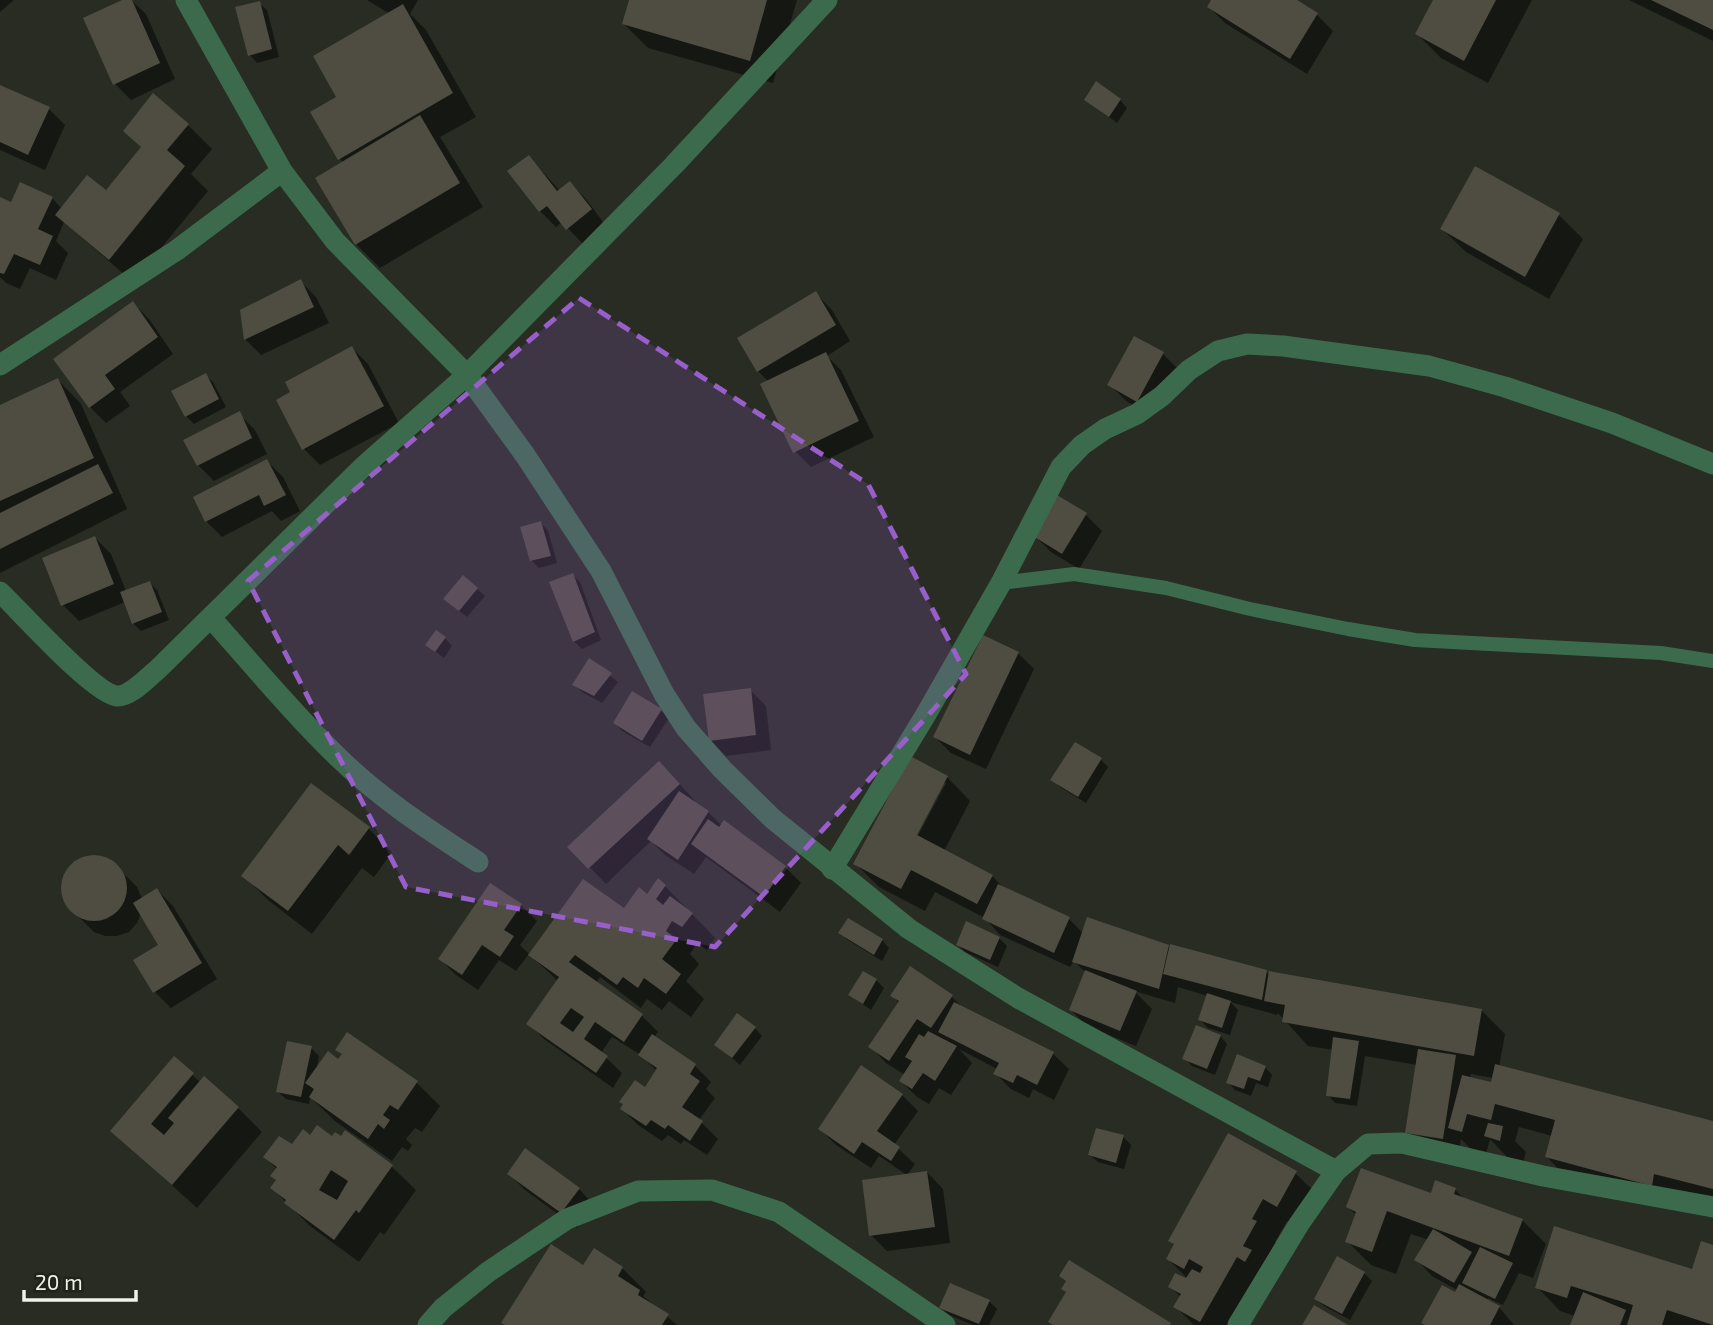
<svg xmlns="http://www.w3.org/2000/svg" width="1713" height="1325" font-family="'Exo 2',sans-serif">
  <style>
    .shadow { fill: #0007; fill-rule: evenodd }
    .building { fill: #4f4d42; fill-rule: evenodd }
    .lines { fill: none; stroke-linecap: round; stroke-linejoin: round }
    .lane { stroke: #3b6b4c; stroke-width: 14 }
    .street { stroke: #3b6b4c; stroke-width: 21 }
    .marked { fill: #985eca; fill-opacity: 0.2; stroke: #985eca; stroke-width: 5; stroke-dasharray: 14 9; stroke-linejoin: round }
  </style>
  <rect width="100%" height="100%" fill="#282c23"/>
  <!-- shadow -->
  <g class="shadow">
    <path d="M0,0H14L0,12Z"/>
    <path d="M126,0H131L146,14L175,79L131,100L115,84Z"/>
    <path d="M367,0H418L410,14L426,30L476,117L440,137L483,207L380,268L356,244L344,163L339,158V97L390,14Z"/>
    <path d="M631,0H797L773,83L648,48L624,24Z"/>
    <path d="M1213,0H1294L1317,15L1333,31L1307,74L1225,23L1209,7Z"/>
    <path d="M1435,0H1532L1488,83L1441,58L1417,34Z"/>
    <path d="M1629,0H1713V41Z"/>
    <path d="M259,3L267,10L279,57L257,63L250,55Z"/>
    <path d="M0,87L49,109L65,125L45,170L0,150Z"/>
    <path d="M1086,99L1120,100L1127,108L1117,123Z"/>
    <path d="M188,125L212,149L191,174L208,191L133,282L64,222L56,241L68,253L56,280L30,268L20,289L6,283L0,277V199L12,204L52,198L62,209L106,192Z"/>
    <path d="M529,157L560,191L570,183L586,199L606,226L583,244L562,222L556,227L540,211L510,172Z"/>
    <path d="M1476,169L1559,215L1583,239L1549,299L1466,252L1442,229Z"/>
    <path d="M300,281L316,297L329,323L261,355L246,340L242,311Z"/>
    <path d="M816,294L832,310L850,341L827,356L841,370L874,437L811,467L795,451L769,382L758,371Z"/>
    <path d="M133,303L149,319L173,354L120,392L130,406L106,423L90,407Z"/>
    <path d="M352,348L368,364L399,423L320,465L304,449L293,393Z"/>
    <path d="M1163,354L1179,370L1153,416L1126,401L1110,385Z"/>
    <path d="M205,375L213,382L226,407L194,424L186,416Z"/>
    <path d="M58,380L81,404L127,509L0,573V407Z"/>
    <path d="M239,414L255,430L267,454L214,481L198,465Z"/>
    <path d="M267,461L283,477L300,511L281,521L272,511L222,537L206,521Z"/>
    <path d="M1086,515L1102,531L1079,569L1051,552L1035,536Z"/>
    <path d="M541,523L548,531L557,563L539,568L531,560Z"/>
    <path d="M95,538L111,554L126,591L150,583L157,590L169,620L141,631L133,623L125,602L79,621L63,605Z"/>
    <path d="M572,575L580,582L601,640L582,649L574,641Z"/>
    <path d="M477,589L485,596L467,617L453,606Z"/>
    <path d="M445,638L452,646L444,658L427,645Z"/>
    <path d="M1018,653L1034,669L986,769L951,753L935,737Z"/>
    <path d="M590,660L618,682L602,703L582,692L574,684Z"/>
    <path d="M750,690L766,706L771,750L726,756L710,740Z"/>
    <path d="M661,711L669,718L650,747L622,731L615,723Z"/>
    <path d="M1101,760L1108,767L1086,803L1060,787L1053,780Z"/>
    <path d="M947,777L970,801L944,851L992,876L1004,888L1069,919L1083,933L1088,919L1170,947L1266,972L1270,976L1481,1010L1505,1034L1499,1067L1713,1123V1206L1570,1181L1547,1157L1552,1136L1519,1127L1515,1141L1526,1152L1523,1163L1510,1160L1490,1139L1486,1154L1474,1152L1461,1139L1458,1154L1423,1149L1407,1133L1417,1065L1365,1056L1357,1106L1335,1103L1328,1095L1334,1050L1308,1046L1278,1013L1277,1015L1230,1002L1238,1010L1230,1035L1208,1028L1200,1020L1208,996L1178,987L1175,1003L1134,991L1152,1009L1136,1046L1087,1026L1071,1010L1086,973L1074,961L1070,967L1000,935L985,918L935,892L925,911L879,887L856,864ZM942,783H946L914,843L911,842ZM1471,1074L1493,1078L1492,1084L1470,1078Z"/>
    <path d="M675,779L695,801L693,802L708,812L722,826L785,867L801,883L780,912L706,857L694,874L665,855L651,841L606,884L570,847Z"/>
    <path d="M368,828L392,852L374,877L362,868L312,934L268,900L244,876Z"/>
    <path d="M88,857L100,858L112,862L137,887L142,899L157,890L173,906L217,979L171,1008L155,992L160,945L141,913L137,923L129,932L117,936H105L94,932L68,906L63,895V882L68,871L76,862Z"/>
    <path d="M665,886L715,938L707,950L697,943L690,954L699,964L686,981L704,999L691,1017L669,1001L662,1010L647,999L641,1008L600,977L596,983L642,1016L658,1032L654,1037L695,1066L711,1082L706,1089L715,1098L699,1120L718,1139L707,1155L684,1140L681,1144L668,1135L662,1141L638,1125L622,1109L645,1089L657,1071L641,1055L612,1037L601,1053L622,1073L613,1088L544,1039L528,1023L558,981L530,955L624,911Z"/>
    <path d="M521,905L537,921L520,945L529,954L516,971L499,960L478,990L456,975L440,959Z"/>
    <path d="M841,933L882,940L889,948L882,961L848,940Z"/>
    <path d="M999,938L1007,946L998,967L965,952L958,945Z"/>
    <path d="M910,969L952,997L963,1008L1053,1054L1069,1069L1054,1100L1033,1089L1029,1098L1011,1089L995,1073L997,1069L959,1049L972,1063L951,1095L939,1088L929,1104L917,1097L901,1081L905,1075L886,1063L871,1047L899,1003L893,996Z"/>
    <path d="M876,980L884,988L871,1010L850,995Z"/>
    <path d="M755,1028L762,1036L740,1065L716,1044Z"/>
    <path d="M1220,1036L1227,1044L1215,1075L1192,1066L1185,1058Z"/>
    <path d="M311,1048L319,1056L316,1072L339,1062L343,1055L338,1050L417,1083L440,1106L422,1132L415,1128L406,1139L412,1145L408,1151L402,1147L392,1161L335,1121L310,1097L309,1104L286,1099L278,1092Z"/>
    <path d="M175,1059L201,1083L238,1108L262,1132L197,1208L112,1131Z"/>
    <path d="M1265,1067L1272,1075L1268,1087L1256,1083L1251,1096L1235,1090L1228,1082Z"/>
    <path d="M902,1095L918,1111L894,1145L915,1164L907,1175L927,1172L943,1189L950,1243L887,1251L871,1235L907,1175L879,1156L871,1168L836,1145L820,1129Z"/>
    <path d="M345,1133L392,1167L416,1190L384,1235L380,1232L359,1262L310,1226L272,1188L278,1181L277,1169L265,1157L311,1137L342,1139Z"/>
    <path d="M1123,1137L1131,1145L1124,1169L1098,1162L1090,1155Z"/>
    <path d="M1295,1173L1319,1196L1301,1229L1287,1221L1275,1242L1279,1246L1235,1325H1194L1176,1307L1181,1297L1170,1286L1192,1283L1168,1259L1176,1246L1171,1241Z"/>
    <path d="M509,1174L579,1189L594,1205L577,1228L525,1190Z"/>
    <path d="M1455,1190L1465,1199L1522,1220L1546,1244L1533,1278L1519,1273L1503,1305L1488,1298L1487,1301L1499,1307L1514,1325H1425L1457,1290L1432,1276L1417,1260L1429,1240L1411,1234L1396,1274L1371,1265L1347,1241L1357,1216L1348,1207Z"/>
    <path d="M1713,1246V1325H1572L1575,1316L1560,1311L1537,1287L1693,1272Z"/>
    <path d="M622,1268L646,1292L643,1296L677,1325H506Z"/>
    <path d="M1364,1273L1372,1281L1350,1320L1324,1306L1316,1299Z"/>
    <path d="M989,1301L997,1309L989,1325H973L949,1315L941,1307Z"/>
  </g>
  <!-- building -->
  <g class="building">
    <path d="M122,0H132L160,63L113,85L83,18Z"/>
    <path d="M629,0H767L750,61L622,24Z"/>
    <path d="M1211,0H1297L1318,13L1290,59L1207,7Z"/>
    <path d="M1433,0H1496L1464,61L1415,34Z"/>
    <path d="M1651,0H1713V30Z"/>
    <path d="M260,1L272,49L248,56L235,7Z"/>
    <path d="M403,4L453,93L338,160L310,112L336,97L313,56Z"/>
    <path d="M1096,81L1121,99L1109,117L1084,100Z"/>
    <path d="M0,85L50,107L28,155L0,142Z"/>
    <path d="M153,93L189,124L167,150L185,166L109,260L55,215L87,175L106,190L141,147L123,131Z"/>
    <path d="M420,115L460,183L355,245L315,178Z"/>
    <path d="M529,155L557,191L570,181L592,209L566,230L547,206L539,212L507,171Z"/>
    <path d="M1475,166L1560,213L1525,277L1440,229Z"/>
    <path d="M20,182L53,197L38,229L53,236L40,265L14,254L4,274L0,273V197L11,202Z"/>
    <path d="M301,279L314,307L244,340L240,310Z"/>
    <path d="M816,291L836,325L757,372L737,338Z"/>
    <path d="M133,301L158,337L105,375L115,389L89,408L53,359Z"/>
    <path d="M1134,336L1164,352L1137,402L1107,385Z"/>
    <path d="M352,346L384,406L302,450L276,400L290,392L285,382Z"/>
    <path d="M826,352L859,421L793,453L760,384Z"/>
    <path d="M206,373L219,399L185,417L171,391Z"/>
    <path d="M58,378L94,458L0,501V405Z"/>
    <path d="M240,411L252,438L197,466L183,440Z"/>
    <path d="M267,459L286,495L264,506L259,495L205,522L193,497Z"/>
    <path d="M98,464L113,493L0,549V513Z"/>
    <path d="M1057,495L1087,513L1062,554L1033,536Z"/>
    <path d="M541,521L551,556L530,561L520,527Z"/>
    <path d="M95,536L114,584L61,606L42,558Z"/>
    <path d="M573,573L595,632L573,642L549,582Z"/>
    <path d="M463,575L478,588L459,611L443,599Z"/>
    <path d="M150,581L162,612L132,624L120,592Z"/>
    <path d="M436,630L446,637L435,652L425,645Z"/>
    <path d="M983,635L1019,652L970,755L933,737Z"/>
    <path d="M589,658L612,673L594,696L572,685Z"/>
    <path d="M751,688L756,735L709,741L703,694Z"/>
    <path d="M632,691L662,709L642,741L613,723Z"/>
    <path d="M1075,742L1102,758L1078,797L1050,780Z"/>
    <path d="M910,756L948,776L917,835L993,875L977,904L911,870L901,889L853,864Z"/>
    <path d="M659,761L680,784L588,869L567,847Z"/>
    <path d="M311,783L370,827L349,855L338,845L288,911L241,876Z"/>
    <path d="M679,791L709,811L678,860L647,839Z"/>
    <path d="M708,819L719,827L724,820L786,866L764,897L691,844Z"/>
    <circle cx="94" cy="888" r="33"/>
    <path d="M658,878L666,885L656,899L663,905L670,896L693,913L682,927L672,921L666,931L677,939L662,959L681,974L666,994L644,978L638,988L623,977L617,985L575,955L569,962L643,1014L624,1042L595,1022L584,1039L608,1056L596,1073L526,1024L559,977L528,955L583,879L624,908L639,887L647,894ZM571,1008L584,1017L573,1032L560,1023Z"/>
    <path d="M490,883L522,904L504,930L514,936L500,957L482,945L462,975L438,959Z"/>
    <path d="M998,884L1070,917L1054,953L982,919Z"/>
    <path d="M157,888L202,963L153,993L133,960L158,945L133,903Z"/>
    <path d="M1087,917L1169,945L1159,989L1072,962Z"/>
    <path d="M848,918L883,939L874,955L838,933Z"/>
    <path d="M966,921L1000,937L990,960L956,945Z"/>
    <path d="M1170,944L1267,970L1262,1000L1163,974Z"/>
    <path d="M910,966L953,995L931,1028L917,1019L889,1061L868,1047L899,1001L890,996Z"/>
    <path d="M1085,970L1137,991L1120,1031L1069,1010Z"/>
    <path d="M863,971L877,979L863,1004L848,995Z"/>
    <path d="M1269,971L1482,1009L1474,1056L1282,1022L1285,1005L1264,1001Z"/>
    <path d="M1207,993L1231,1001L1222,1028L1198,1020Z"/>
    <path d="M954,1002L1054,1052L1037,1085L1017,1075L1013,1083L993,1074L999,1063L938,1032Z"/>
    <path d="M737,1013L756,1027L732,1058L714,1045Z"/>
    <path d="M1196,1025L1221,1035L1207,1069L1182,1059Z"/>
    <path d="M928,1031L957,1046L935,1081L923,1073L912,1089L899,1081L912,1061L905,1057L919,1034L924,1037Z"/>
    <path d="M347,1032L418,1081L398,1110L390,1105L383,1115L390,1120L384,1129L378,1124L368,1139L309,1097L314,1089L305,1083L328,1051L338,1059L342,1054L335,1050Z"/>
    <path d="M652,1034L696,1064L690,1074L700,1081L682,1107L703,1121L690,1141L668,1125L665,1129L651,1120L646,1126L620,1109L623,1104L619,1102L635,1080L645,1087L657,1068L638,1055Z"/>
    <path d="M1333,1037L1359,1041L1350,1099L1326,1096Z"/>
    <path d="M287,1041L312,1046L301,1097L276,1092Z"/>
    <path d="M1418,1049L1456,1055L1443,1139L1405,1133Z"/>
    <path d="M1237,1054L1266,1066L1260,1081L1248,1077L1244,1089L1226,1083Z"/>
    <path d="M174,1056L194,1073L151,1124L164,1135L174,1123L168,1118L204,1076L239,1107L172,1185L110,1131Z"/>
    <path d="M1495,1064L1713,1121V1189L1654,1174L1652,1186L1545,1157L1555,1120L1495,1104L1491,1120L1467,1114L1462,1132L1448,1128L1462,1075L1491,1082Z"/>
    <path d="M861,1065L903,1094L877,1131L900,1147L891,1161L862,1142L854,1154L818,1129Z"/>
    <path d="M1488,1123L1503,1126L1500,1141L1484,1136Z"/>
    <path d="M317,1125L332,1136L335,1132L341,1136L345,1130L393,1165L359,1213L356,1210L334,1240L284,1203L286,1200L270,1188L276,1180L270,1176L277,1167L263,1157L279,1136L292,1144L303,1129L310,1135ZM331,1170L348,1181L337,1200L319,1190Z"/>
    <path d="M1096,1128L1124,1135L1116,1163L1088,1155Z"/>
    <path d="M1228,1133L1297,1171L1277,1207L1263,1199L1252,1219L1257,1221L1243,1246L1252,1250L1245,1262L1237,1257L1200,1322L1173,1307L1181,1294L1168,1287L1175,1273L1186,1278L1192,1269L1200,1273L1203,1267L1189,1259L1184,1269L1166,1259L1174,1244L1168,1241Z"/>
    <path d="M525,1148L580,1188L561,1213L507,1174Z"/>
    <path d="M1361,1168L1431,1193L1435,1180L1456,1188L1454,1194L1523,1219L1509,1256L1387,1211L1372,1252L1345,1242L1356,1212L1346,1207Z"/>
    <path d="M927,1171L935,1227L869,1236L862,1180Z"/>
    <path d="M1554,1226L1692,1269L1701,1241L1713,1245V1325L1667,1310L1662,1325H1627L1633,1305L1571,1286L1567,1298L1535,1288Z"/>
    <path d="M1433,1229L1472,1252L1454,1283L1414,1260Z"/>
    <path d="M551,1244L583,1265L594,1248L623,1267L618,1276L640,1290L638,1295L669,1314L662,1325H505L501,1323Z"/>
    <path d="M1480,1247L1513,1263L1495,1299L1462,1283Z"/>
    <path d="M1337,1256L1365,1272L1342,1314L1314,1299Z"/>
    <path d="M1069,1260L1171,1323L1170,1325H1053L1048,1322L1066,1292L1061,1289L1066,1281L1059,1276Z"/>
    <path d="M950,1283L990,1300L979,1324L939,1308Z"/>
    <path d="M1459,1284L1500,1306L1490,1325H1425L1421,1323L1442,1285L1455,1292Z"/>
    <path d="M1583,1292L1626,1310L1620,1325H1570Z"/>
    <path d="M1314,1305L1348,1325H1302Z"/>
  </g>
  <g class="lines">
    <!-- lane -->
    <path class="lane" d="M1001,583L1074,574L1166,588L1250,609L1348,629L1415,640L1661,653L1713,661"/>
    <!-- street -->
    <g class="street">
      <path d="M186,0L282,171L335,241L467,375L525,455L601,571L664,694L686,728L722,769L773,819L909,929L1018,998L1336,1171"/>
      <path d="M0,365L177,250L282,171"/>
      <path d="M0,592C19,610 95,695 117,696C130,697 147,678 157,670L365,465L467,375L674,165L827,0"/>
      <path d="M211,618C254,666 295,716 341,760C382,800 431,831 478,862"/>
      <path d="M832,869L925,716L1001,583L1061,467L1082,445L1105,429L1137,414L1162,396L1189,370L1218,351L1247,344L1283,346L1429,366L1505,387L1612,423L1713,464"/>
      <path d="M428,1325L443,1308L488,1272L567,1219L638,1191L712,1190L779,1212L945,1325"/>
      <path d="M1238,1325L1299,1224L1336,1171L1368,1144L1402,1143L1543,1176L1713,1207"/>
    </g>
  </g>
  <!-- marked area -->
  <path class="marked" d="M579,298L868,484L966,674L715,947L406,887L248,581Z"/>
  <!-- scale -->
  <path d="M24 1290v10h112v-10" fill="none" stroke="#eff2eb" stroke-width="3.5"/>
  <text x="35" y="1290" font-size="21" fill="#eff2eb" stroke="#1f2319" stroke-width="5" paint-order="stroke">20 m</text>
</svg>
